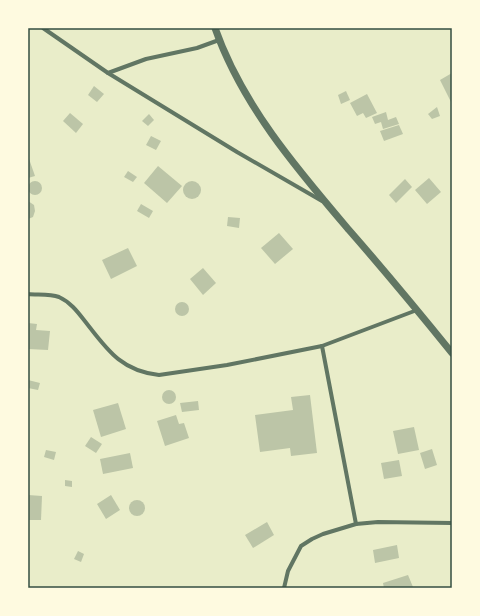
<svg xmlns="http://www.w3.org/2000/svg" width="480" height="616" font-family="Commissioner,sans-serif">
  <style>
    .building { fill: #bcc5a7 }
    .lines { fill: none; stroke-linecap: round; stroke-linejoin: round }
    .minor { stroke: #617663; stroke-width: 4 }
    .tertiary { stroke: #617663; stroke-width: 7 }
    .neatline { fill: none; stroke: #344e41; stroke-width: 1.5 }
  </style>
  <rect width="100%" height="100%" fill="#e9edc9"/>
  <!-- building -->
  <g class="building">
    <path d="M452,73V104L440,80Z"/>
    <path d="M94,86L104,94L97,102L88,95Z"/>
    <path d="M346,91L350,100L341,104L338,95Z"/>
    <path d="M367,94L377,113L366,118L363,113L357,116L350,103Z"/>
    <path d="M437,107L440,116L432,119L428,114Z"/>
    <path d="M386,112L388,120L396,117L399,124L383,129L381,122L375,124L372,117Z"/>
    <path d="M70,113L83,124L76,133L63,121Z"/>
    <path d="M149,114L154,120L148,126L142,121Z"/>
    <path d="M399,125L403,134L384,141L380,131Z"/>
    <path d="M151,136L161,141L156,150L146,145Z"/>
    <path d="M28,156L35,176L28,178Z"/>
    <path d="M158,166L182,186L167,203L144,183Z"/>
    <path d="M128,171L137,177L133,182L124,177Z"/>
    <path d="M429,178L441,192L427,204L415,190Z"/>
    <path d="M405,179L412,187L396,203L389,195Z"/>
    <circle cx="35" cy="188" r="7"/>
    <circle cx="192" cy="190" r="9"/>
    <path d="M28,201L34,205L35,211L33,217L28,219Z"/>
    <path d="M141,204L153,211L149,218L137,211Z"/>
    <path d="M228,217L240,218L239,228L227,226Z"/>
    <path d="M279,233L293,249L275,264L261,248Z"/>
    <path d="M128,248L137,266L111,279L102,260Z"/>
    <path d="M203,268L216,283L203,295L190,279Z"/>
    <circle cx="182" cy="309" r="7"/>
    <path d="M28,323L37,324L36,330L50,331L48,350L28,349Z"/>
    <path d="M28,380L40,383L38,390L28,388Z"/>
    <circle cx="169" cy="397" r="7"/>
    <path d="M310,395L317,453L291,456L290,448L260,452L255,415L293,410L291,397Z"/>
    <path d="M198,401L199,410L182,412L180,403Z"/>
    <path d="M118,403L126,429L101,437L93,410Z"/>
    <path d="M176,415L179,424L184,423L189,438L165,446L157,421Z"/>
    <path d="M414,427L419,450L398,454L393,431Z"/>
    <path d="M91,437L102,444L96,453L85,446Z"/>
    <path d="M432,449L437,465L425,469L420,453Z"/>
    <path d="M46,450L56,452L54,460L44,457Z"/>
    <path d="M130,453L133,468L103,474L100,459Z"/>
    <path d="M399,460L402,476L384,479L381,463Z"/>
    <path d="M65,480L72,481V487L65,486Z"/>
    <path d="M28,495L42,496L41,520H28Z"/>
    <path d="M111,495L120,510L106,519L97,504Z"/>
    <circle cx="137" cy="508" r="8"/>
    <path d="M267,522L274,535L253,548L245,535Z"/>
    <path d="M397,545L399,558L375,563L373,550Z"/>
    <path d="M78,551L84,554L81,562L74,559Z"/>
    <path d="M408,575L413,587L384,588L383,583Z"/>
  </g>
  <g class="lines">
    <!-- minor -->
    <g class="minor">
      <path d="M43,28L108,73L146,59L197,48L219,40"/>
      <path d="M108,73L237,152L322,201"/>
      <path d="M28,294C37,295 50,294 59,297C70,302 77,311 84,320C106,348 120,371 159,375L227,365L322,346L417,310"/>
      <path d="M322,346L356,524"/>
      <path d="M284,588L288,571L301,546L312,539L323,534L356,524L378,522L452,523"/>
    </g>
    <!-- tertiary -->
    <path class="tertiary" d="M215,28C242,105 297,169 349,230C384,270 418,311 452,353"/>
  </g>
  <!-- border -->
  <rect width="480" height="616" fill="none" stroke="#fefae0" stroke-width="58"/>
  <rect x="29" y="29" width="422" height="558" class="neatline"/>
</svg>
